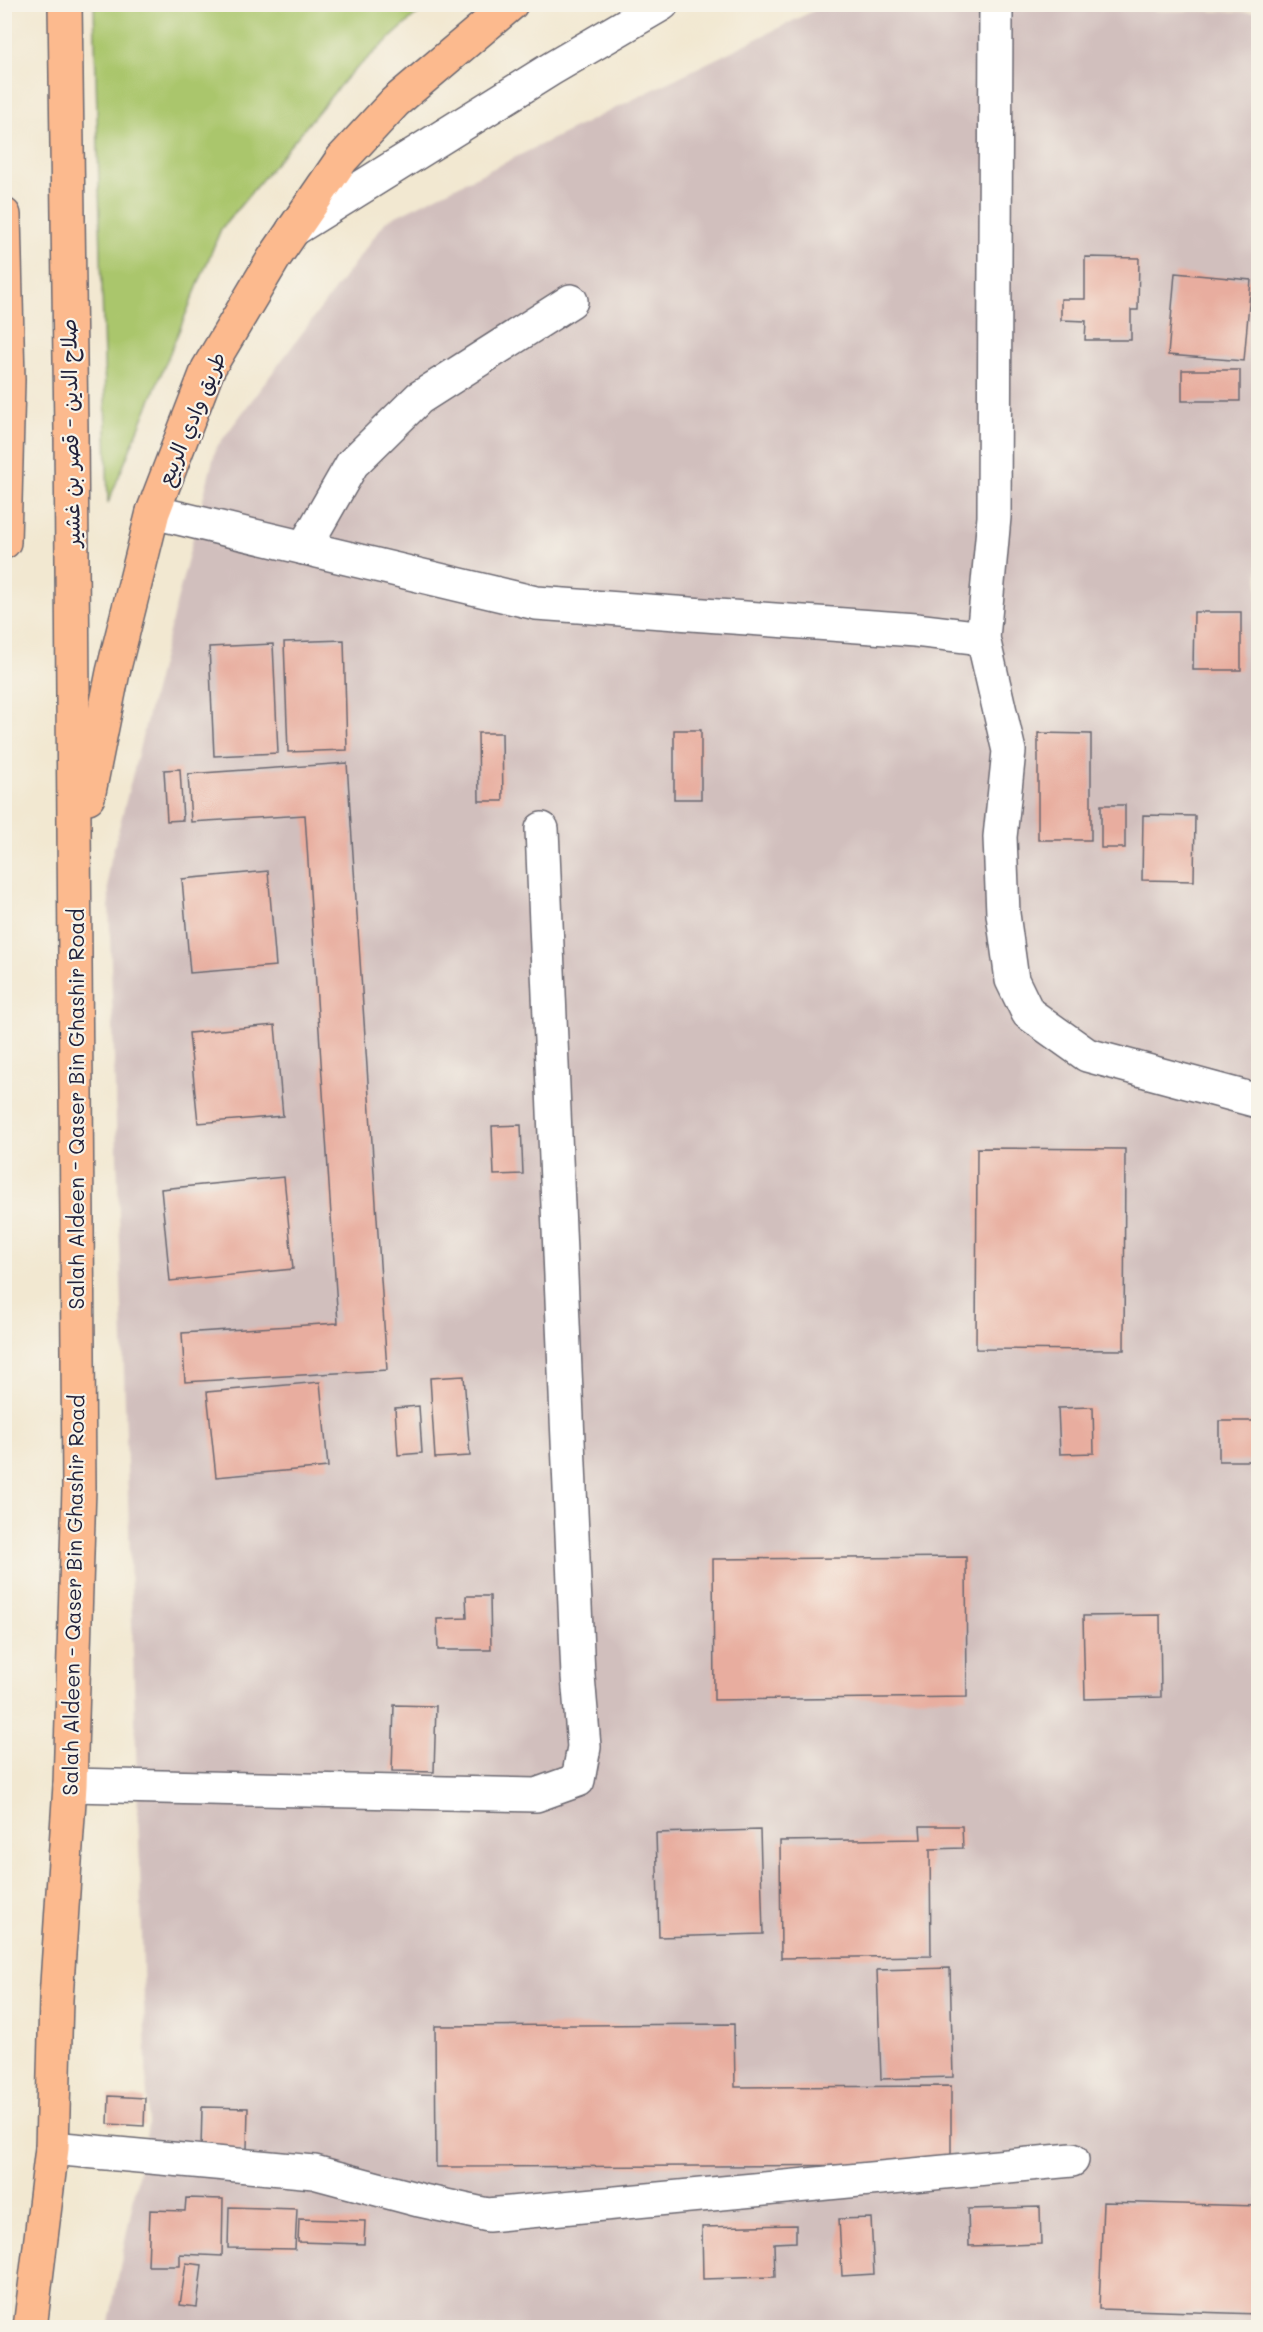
<svg xmlns="http://www.w3.org/2000/svg" width="1263" height="2332" font-family="Mali,'Playpen Sans Arabic',sans-serif">
  <style>
    .industrial { fill: #d1bfbd }
    .green { fill: #aac66c; stroke: #667454; stroke-width: 1.5 }
    .building { fill: #e8ad9f }
    .lines { fill: none; stroke-linecap: round; stroke-linejoin: round }
    .minor-casing { stroke: #6b6770; stroke-width: 36 }
    .highway-casing { stroke: #6b6770; stroke-width: 36 }
    .minor { stroke: #fff; stroke-width: 33 }
    .highway { stroke: #fcba8e; stroke-width: 33 }
    .labels { text-anchor: middle; stroke-width: 4.5; stroke-linejoin: round; paint-order: stroke }
    .street-label { font-size: 21px; fill: #22223b; stroke: #f7f3e8 }
  </style>
  <rect width="100%" height="100%" fill="#f7f3e8"/>
  <filter id="ink" filterUnits="userSpaceOnUse"><feTurbulence type="fractalNoise" baseFrequency=".0167" numOctaves="2"/><feDisplacementMap in="SourceGraphic" scale="12" xChannelSelector="R" yChannelSelector="G"/><feConvolveMatrix kernelMatrix="1 2 1 2 8 2 1 2 1" color-interpolation-filters="sRGB"/></filter>
  <filter id="wash" filterUnits="userSpaceOnUse"><feTurbulence type="fractalNoise" baseFrequency=".008" numOctaves="4" result="noise"/><feDisplacementMap in="SourceGraphic" scale="24" xChannelSelector="R" yChannelSelector="G"/><feGaussianBlur stdDeviation="1.35" result="paint"/><feColorMatrix in="noise" values="0 0 0 0 0 0 0 0 0 0 0 0 0 0 0 0 0 1.4 0 .05"/><feComposite in="paint" operator="in"/></filter>
  <g filter="url(#wash)">
    <rect width="100%" height="100%" fill="#f2e8d1"/>
    <!-- industrial -->
    <path class="industrial" d="M823,6L1258,12V2327L108,2328L148,2125L108,871L216,448L386,221Z"/>
    <!-- green -->
    <path class="green" d="M94,5H427L347,77L221,229L108,503Z"/>
    <g id="blocks">
      <!-- building -->
      <g class="building">
        <path d="M1085,257L1139,258L1138,310H1131V340H1085L1086,321L1061,320V299H1085Z"/>
        <path d="M1175,273L1251,280L1244,361L1168,355Z"/>
        <rect x="1182" y="370" width="58" height="31"/>
        <path d="M1194,612H1241V670H1193Z"/>
        <path d="M344,640L347,750L288,752L284,642Z"/>
        <path d="M273,644L278,753L214,756L209,647Z"/>
        <rect x="674" y="730" width="27" height="69"/>
        <path d="M478,733H502L503,801H479Z"/>
        <path d="M1038,733L1091,734V840H1038Z"/>
        <path d="M347,763L387,1370L185,1382L182,1333L338,1323L305,815L191,822L188,774Z"/>
        <path d="M180,769L183,820L167,821L164,770Z"/>
        <rect x="1101" y="805" width="24" height="43"/>
        <path d="M1143,815L1195,816L1194,881L1142,880Z"/>
        <path d="M268,871L276,966L190,973L182,879Z"/>
        <path d="M275,1025L283,1116L198,1123L189,1033Z"/>
        <path d="M521,1125L523,1174L494,1175L492,1126Z"/>
        <path d="M977,1148L1125,1149L1124,1350L976,1349Z"/>
        <path d="M284,1177L293,1269L170,1281L161,1189Z"/>
        <path d="M464,1376L470,1456L435,1458L430,1378Z"/>
        <path d="M320,1382L328,1467L216,1477L207,1392Z"/>
        <path d="M419,1406L422,1453L398,1455L395,1408Z"/>
        <path d="M1093,1407L1094,1453L1060,1454L1058,1408Z"/>
        <rect x="1219" y="1421" width="39" height="40"/>
        <path d="M966,1557L967,1697L714,1700L713,1559Z"/>
        <path d="M466,1596H490L491,1650H438L437,1619L467,1618Z"/>
        <path d="M1160,1615L1161,1697L1085,1699L1083,1616Z"/>
        <path d="M394,1705L436,1706L434,1772L392,1771Z"/>
        <path d="M920,1826H962L963,1848L930,1849L931,1956L781,1958L780,1841L921,1839Z"/>
        <path d="M760,1830L763,1934L659,1937L656,1833Z"/>
        <path d="M950,1968L953,2077L881,2079L877,1970Z"/>
        <path d="M734,2024L735,2087L951,2086V2165L436,2167L435,2026Z"/>
        <path d="M109,2096L145,2098L144,2126L108,2124Z"/>
        <path d="M202,2107L248,2108L247,2149H201Z"/>
        <path d="M186,2198L223,2199L222,2256L180,2254V2266H148L150,2210L185,2211Z"/>
        <path d="M1103,2202L1258,2206V2314L1099,2309Z"/>
        <path d="M229,2207L297,2209L295,2249L228,2248Z"/>
        <path d="M1040,2207L1041,2244L969,2246L968,2209Z"/>
        <path d="M871,2218L874,2274L842,2276L839,2219Z"/>
        <path d="M299,2219L365,2221L364,2244L298,2242Z"/>
        <path d="M796,2225V2242L774,2243L775,2277L703,2279L702,2227Z"/>
        <path d="M186,2263L202,2265L197,2307L180,2305Z"/>
      </g>
    </g>
  </g>
  <g filter="url(#ink)">
    <use href="#blocks" fill-opacity="0" stroke="#6b6770" stroke-width="1.5"/>
    <g class="lines">
      <defs>
        <g id="minor">
          <path d="M996,4L994,517L983,638L1009,751L1000,837L1003,914L1012,980L1028,1013L1087,1055L1258,1101"/>
          <path d="M293,230L551,69L662,4"/>
          <path d="M153,512L536,603L915,630L983,638"/>
          <path d="M304,548L352,464L419,398L571,301"/>
          <path d="M70,1785L536,1795L578,1780L584,1747L578,1676L542,829"/>
          <path d="M52,2148L314,2172L419,2200L488,2215L1072,2160"/>
        </g>
        <g id="highway">
          <path d="M4,215L8,380L4,542"/>
          <path d="M88,797L113,672L153,512L208,369L274,258L342,159L395,102L511,4"/>
          <path d="M30,2328L52,2148L56,1999L70,1785L79,1487L71,430L65,4"/>
        </g>
      </defs>
      <!-- minor casing -->
      <use href="#minor" class="minor-casing"/>
      <!-- highway casing -->
      <use href="#highway" class="highway-casing"/>
      <!-- minor -->
      <use href="#minor" class="minor"/>
      <!-- highway -->
      <use href="#highway" class="highway"/>
    </g>
  </g>
  <g class="labels">
    <!-- street labels -->
    <g class="street-label">
      <text transform="translate(192 419) rotate(-67)" y="7">طريق وادي الربيع</text>
      <text transform="translate(71 433) rotate(-91)" y="7">صلاح الدين - قصر بن غشير</text>
      <text transform="translate(77 1109) rotate(-90)" y="7">Salah Aldeen - Qaser Bin Ghashir Road</text>
      <text transform="translate(74 1595) rotate(-89)" y="7">Salah Aldeen - Qaser Bin Ghashir Road</text>
    </g>
  </g>
  <!-- margin -->
  <rect width="1263" height="2332" fill="none" stroke="#f7f3e8" stroke-width="24"/>
</svg>
